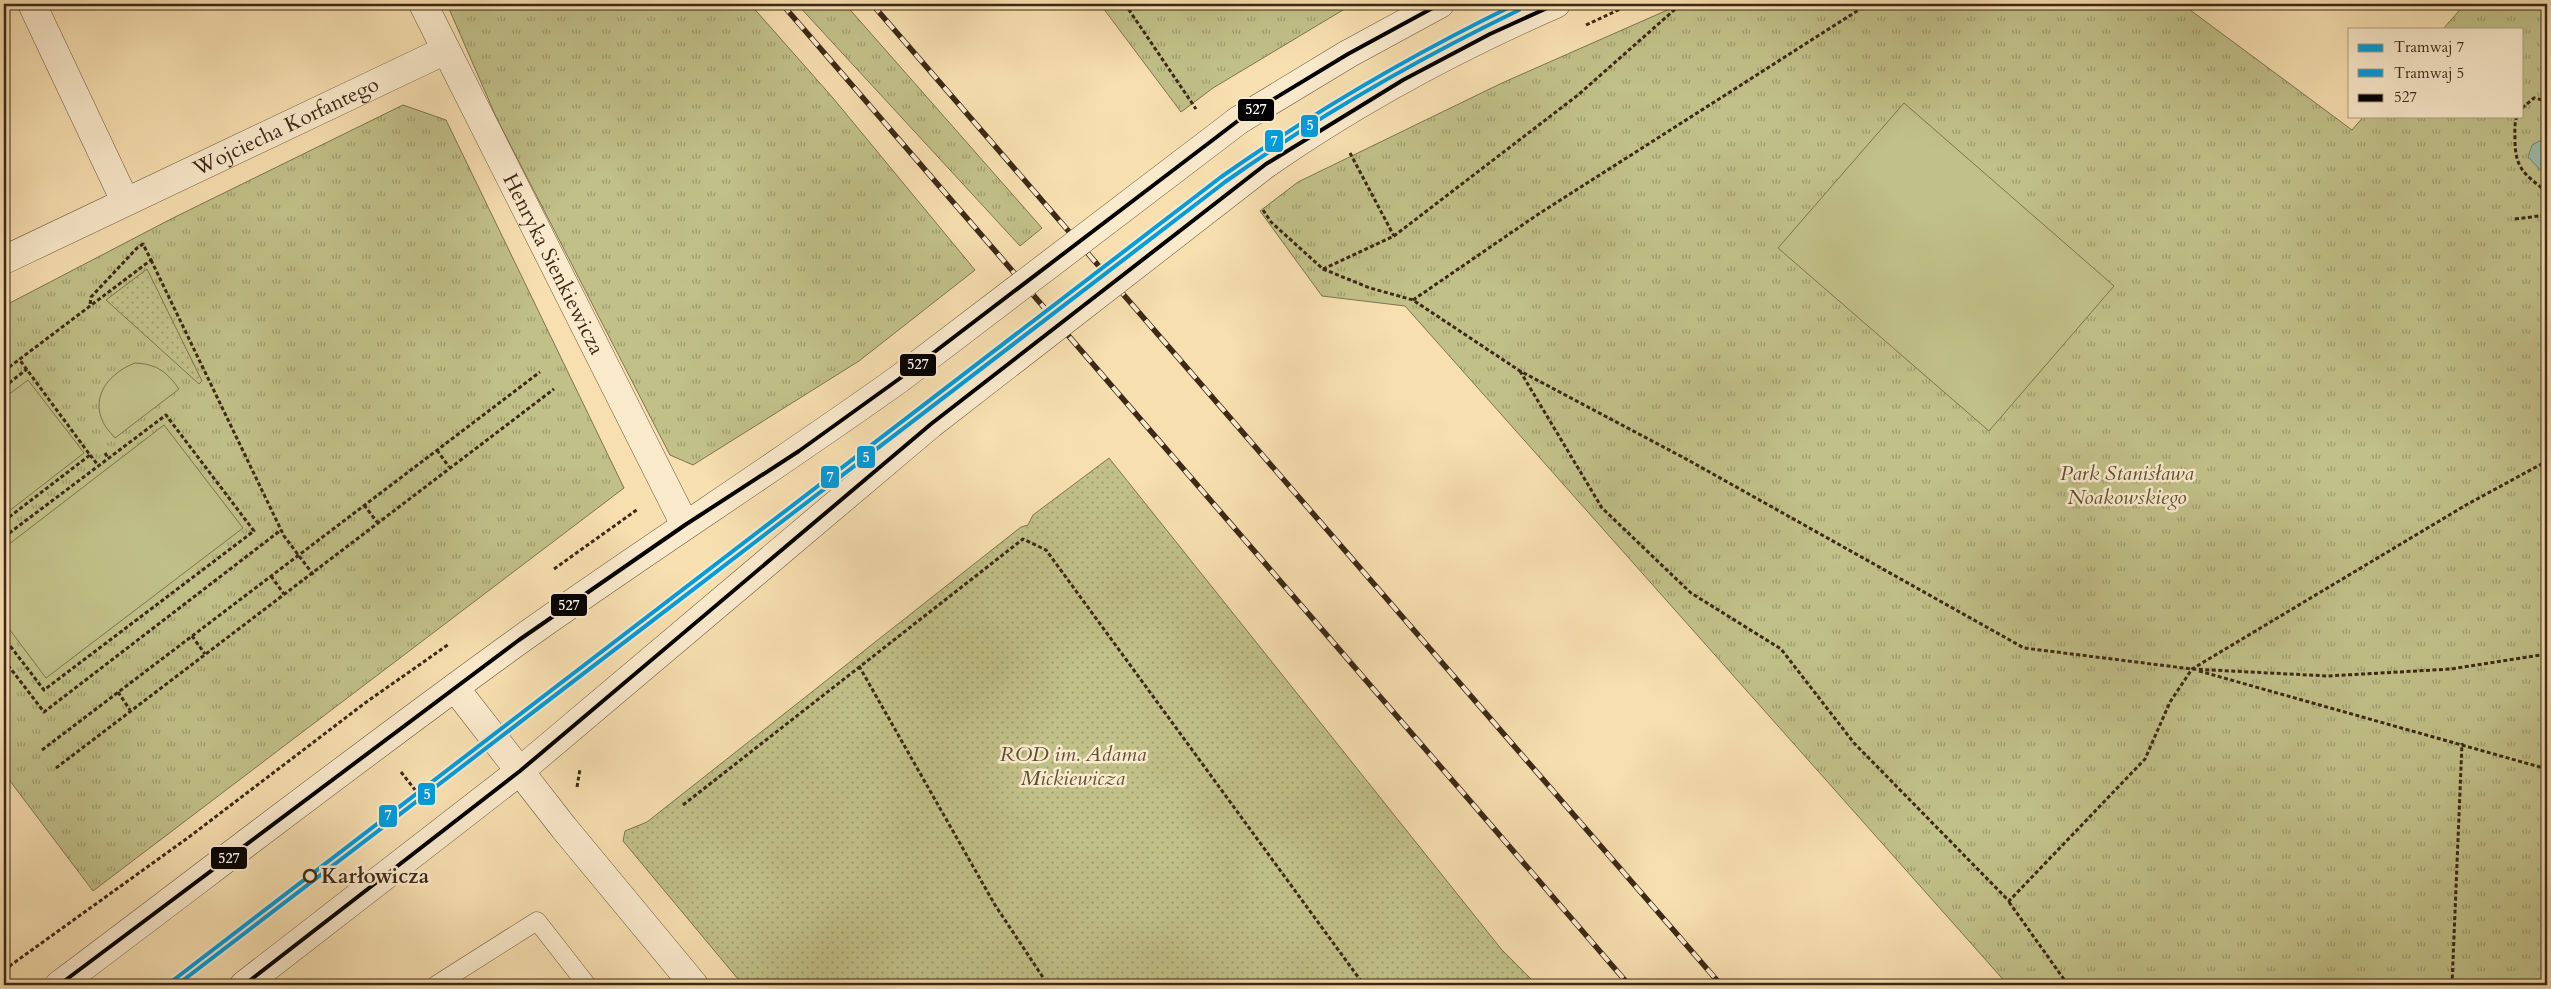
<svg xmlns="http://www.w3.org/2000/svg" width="2551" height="989" font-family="Cardo,serif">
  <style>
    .grass { fill: url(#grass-tufts); stroke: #7e7450 }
    .garden { fill: url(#garden-dots); stroke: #7e7450 }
    .pitch { fill: #c1c088; stroke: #7e7450 }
    .water { fill: #9dbdab; stroke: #768270 }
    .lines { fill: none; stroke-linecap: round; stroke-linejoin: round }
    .service-casing { stroke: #6b563d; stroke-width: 19 }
    .minor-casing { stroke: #6b563d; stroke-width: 29 }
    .tertiary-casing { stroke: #6b563d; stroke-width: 29 }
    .path { stroke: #3c2917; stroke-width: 3; stroke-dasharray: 4 2.5; stroke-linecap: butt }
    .service { stroke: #faeacc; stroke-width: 18 }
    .minor { stroke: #faeacc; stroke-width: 28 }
    .tertiary { stroke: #faeacc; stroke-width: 28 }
    .rail-casing { stroke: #3c2917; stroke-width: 5.5 }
    .rail { stroke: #faeacc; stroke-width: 4; stroke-dasharray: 11; stroke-linecap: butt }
    .tertiary-bridge-casing { stroke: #6b563d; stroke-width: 29; stroke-linecap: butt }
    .tertiary-bridge { stroke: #faeacc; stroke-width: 28 }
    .bus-1-casing { stroke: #faeacc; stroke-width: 8 }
    .bus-1 { stroke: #000; stroke-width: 4 }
    .tram-1-casing { stroke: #faeacc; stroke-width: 8 }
    .tram-2-casing { stroke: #faeacc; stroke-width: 8 }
    .tram-1 { stroke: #009cdd; stroke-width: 4 }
    .tram-2 { stroke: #009cdd; stroke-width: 4 }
    .stop-dot { fill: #faeacc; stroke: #3c2917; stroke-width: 2.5 }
    .labels { text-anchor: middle; stroke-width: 5; stroke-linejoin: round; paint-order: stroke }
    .street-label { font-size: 21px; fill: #3c2917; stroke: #faeacc }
    .park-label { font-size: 21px; font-style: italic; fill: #5d4f33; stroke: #faeacc }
    .stop-label { font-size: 21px; font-weight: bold; fill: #3c2917; stroke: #faeacc; text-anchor: start }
    .line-badge { stroke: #faeacc; stroke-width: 2 }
    .badge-label { font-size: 14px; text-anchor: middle; font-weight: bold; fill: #fff }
  </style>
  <defs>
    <pattern id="grass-tufts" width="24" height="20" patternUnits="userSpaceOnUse" patternTransform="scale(1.25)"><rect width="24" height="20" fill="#c1c088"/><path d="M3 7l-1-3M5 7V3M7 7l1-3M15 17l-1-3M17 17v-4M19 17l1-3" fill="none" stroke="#9e9c6e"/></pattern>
    <pattern id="garden-dots" width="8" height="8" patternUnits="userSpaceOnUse" patternTransform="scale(1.25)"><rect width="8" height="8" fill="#c1c088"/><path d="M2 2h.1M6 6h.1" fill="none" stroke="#9e9c6e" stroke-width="1.8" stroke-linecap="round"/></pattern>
  </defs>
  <rect width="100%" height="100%" fill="#f7dfb0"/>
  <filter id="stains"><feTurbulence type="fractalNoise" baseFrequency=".004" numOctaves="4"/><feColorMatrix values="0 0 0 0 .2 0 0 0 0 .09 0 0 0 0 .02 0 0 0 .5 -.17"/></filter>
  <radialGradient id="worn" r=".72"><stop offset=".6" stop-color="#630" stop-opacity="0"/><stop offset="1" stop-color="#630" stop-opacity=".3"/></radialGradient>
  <!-- grass -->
  <g class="grass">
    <path d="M447,4H750L833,98L975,270L859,361L693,465L670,455L497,119Z"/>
    <path d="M797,4H845L1042,228L1020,246Z"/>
    <path d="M1100,4H1353L1213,88L1181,112Z"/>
    <path d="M1681,4H2182L2352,130L2364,116H2522V29H2443L2465,4H2547V985H2008L1405,306L1322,296L1260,211L1298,182L1502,83Z"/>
    <path d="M403,105L446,120L624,488L93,891L4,773V306L173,218Z"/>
  </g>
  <!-- garden -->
  <g class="garden">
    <path d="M147,269L202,381L199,384L106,300Z"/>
    <path d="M1109,458L1502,950L1537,985H743L623,841L625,831L647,822L1021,527L1028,525L1033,515Z"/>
  </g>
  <!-- pitch -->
  <g class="pitch">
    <path d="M1904,103L2114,286L1989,431L1778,248Z"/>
    <path d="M135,363C157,364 167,372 179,389L115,438C111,433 105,427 103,422C90,395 111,372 135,363Z"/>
    <path d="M28,380L84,453L4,515V398Z"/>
    <path d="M164,425L243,528L46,678L4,622V548Z"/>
  </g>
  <!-- water -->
  <path class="water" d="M2539,141L2547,142V177L2528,157L2532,145Z"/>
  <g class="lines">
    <defs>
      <path id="service" d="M436,985L537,921L587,985"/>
      <g id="minor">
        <path d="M32,4L125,201"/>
        <path id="s1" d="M423,4L685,525"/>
        <path id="s2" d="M4,260L446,50"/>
        <path d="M455,688L564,828L694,985"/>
      </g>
      <g id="tertiary">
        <path d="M1239,120L1348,54L1440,4"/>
        <path d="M1266,164C1357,101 1455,48 1556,4"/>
        <path d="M59,985C212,870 363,753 517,642C643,552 773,469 899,379"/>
        <path d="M244,985L520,771L931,424"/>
      </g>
    </defs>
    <!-- service casing -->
    <use href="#service" class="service-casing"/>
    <!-- minor casing -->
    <use href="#minor" class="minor-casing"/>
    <!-- tertiary casing -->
    <use href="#tertiary" class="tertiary-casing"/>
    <!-- path -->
    <g class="path">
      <path d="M1125,4L1196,109"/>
      <path d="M1586,25L1631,4"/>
      <path d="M2522,108L2534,98L2547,101"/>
      <path d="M2517,116C2514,124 2515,132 2515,140C2515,170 2526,175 2547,192"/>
      <path d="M1350,153L1394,236"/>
      <path d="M1263,210L1271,222L1323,269L1394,236L1578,95L1681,4"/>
      <path d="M2515,219L2547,215"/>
      <path d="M151,260L284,536L315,577"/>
      <path d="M1323,269L1370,288L1413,300L1520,371L1688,460L2024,648L2192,669L2328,676L2451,669L2547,654"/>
      <path d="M1413,300L1537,215L1868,4"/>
      <path d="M4,371L151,260L143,244L137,248L91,297L90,305"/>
      <path d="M1520,371L1602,508L1691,593L1781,649L1854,743L2009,901L2145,759L2170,702L2192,669L2466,505L2547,461"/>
      <path d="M4,387L27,369"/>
      <path d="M437,450L449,467"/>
      <path d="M105,453L108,458"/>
      <path d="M90,455L98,465"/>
      <path d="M364,505L377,522"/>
      <path d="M4,521L90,455L19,359"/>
      <path d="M4,537L166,415L254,531L44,690L4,638"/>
      <path d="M554,569L638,509"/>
      <path d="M271,576L284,594"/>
      <path d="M192,636L205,654"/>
      <path d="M4,660L44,712L281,530"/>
      <path d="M859,666L995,905L1048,985"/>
      <path d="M2199,671L2547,769"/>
      <path d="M118,692L130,710"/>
      <path d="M42,750L540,372"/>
      <path d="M56,768L554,389"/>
      <path d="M401,772L423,800"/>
      <path d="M577,787L580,769"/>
      <path d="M683,805L1023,539L1046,550L1364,985"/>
      <path d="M2009,902L2068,985"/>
      <path d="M4,970L189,837L365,703L449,644"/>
      <path d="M2452,985L2462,743"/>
    </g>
    <!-- service -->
    <use href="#service" class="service"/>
    <!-- minor -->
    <use href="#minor" class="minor"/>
    <!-- tertiary -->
    <use href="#tertiary" class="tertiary"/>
    <defs>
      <g id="rail">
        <path d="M782,4L1629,985"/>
        <path d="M872,4L1721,985"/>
      </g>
    </defs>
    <!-- rail casing -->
    <use href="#rail" class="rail-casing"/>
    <!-- rail -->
    <use href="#rail" class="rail"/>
    <defs>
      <g id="tertiary-bridge">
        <path d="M899,379L1239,120"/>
        <path d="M931,424L1266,164"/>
      </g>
    </defs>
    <!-- tertiary-bridge casing -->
    <use href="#tertiary-bridge" class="tertiary-bridge-casing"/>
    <!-- tertiary-bridge -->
    <use href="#tertiary-bridge" class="tertiary-bridge"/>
    <defs>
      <g id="bus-1">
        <path d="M59,985L519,640L685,525L799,451L899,379L1239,120L1348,54L1440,4"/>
        <path d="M244,985L520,771L931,424L1266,164L1403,80L1490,34L1556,4"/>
      </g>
    </defs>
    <!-- bus-1 casing -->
    <use href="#bus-1" class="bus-1-casing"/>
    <!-- bus-1 -->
    <use href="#bus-1" class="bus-1"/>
    <defs>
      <path id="tram-1" d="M167,985L1221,177C1315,111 1413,54 1516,4"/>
      <path id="tram-2" d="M177,985L1225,182C1318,116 1416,60 1519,10"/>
    </defs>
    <!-- tram-1 casing -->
    <use href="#tram-1" class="tram-1-casing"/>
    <!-- tram-2 casing -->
    <use href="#tram-2" class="tram-2-casing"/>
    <!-- tram-1 -->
    <use href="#tram-1" class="tram-1"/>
    <!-- tram-2 -->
    <use href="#tram-2" class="tram-2"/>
  </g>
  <!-- markers -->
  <circle class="stop-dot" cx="310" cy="876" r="6"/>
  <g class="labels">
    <!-- street labels -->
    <g class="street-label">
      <text dy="7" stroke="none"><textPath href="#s2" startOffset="312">Wojciecha Korfantego</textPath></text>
      <text dy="7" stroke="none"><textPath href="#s1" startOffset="291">Henryka Sienkiewicza</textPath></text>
    </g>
    <!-- park labels -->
    <g class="park-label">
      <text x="2127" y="480">Park Stanisława<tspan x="2127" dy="24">Noakowskiego</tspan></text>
      <text x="1073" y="761">ROD im. Adama<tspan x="1073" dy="24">Mickiewicza</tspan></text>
    </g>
    <!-- stop labels -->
    <g class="stop-label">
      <text x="321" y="883">Karłowicza</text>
    </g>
  </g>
  <g class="line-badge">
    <rect x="1237" y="98" width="38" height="24" rx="5" fill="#000"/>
    <rect x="1300" y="114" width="19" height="24" rx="5" fill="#009cdd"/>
    <rect x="1264" y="129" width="20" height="24" rx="5" fill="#009cdd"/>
    <rect x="899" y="353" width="38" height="24" rx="5" fill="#000"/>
    <rect x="856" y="445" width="20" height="24" rx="5" fill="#009cdd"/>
    <rect x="820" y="465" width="20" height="24" rx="5" fill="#009cdd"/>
    <rect x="550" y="593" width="38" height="24" rx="5" fill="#000"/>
    <rect x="417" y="782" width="19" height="24" rx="5" fill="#009cdd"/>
    <rect x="378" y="804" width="20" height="24" rx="5" fill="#009cdd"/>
    <rect x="210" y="846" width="38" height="24" rx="5" fill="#000"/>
  </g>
  <g class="badge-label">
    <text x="1256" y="114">527</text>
    <text x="1310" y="130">5</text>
    <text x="1274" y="146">7</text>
    <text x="918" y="369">527</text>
    <text x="866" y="462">5</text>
    <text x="830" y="482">7</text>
    <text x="569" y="610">527</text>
    <text x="427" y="799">5</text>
    <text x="388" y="820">7</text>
    <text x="229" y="863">527</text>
  </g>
  <!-- margin -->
  <rect width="2551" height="989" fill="none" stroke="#f7dfb0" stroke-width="20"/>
  <rect x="5" y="5" width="2541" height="979" fill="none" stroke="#3c2917" stroke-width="2.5"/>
  <rect x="10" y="10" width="2531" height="969" fill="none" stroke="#3c2917"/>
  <!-- legend -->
  <rect x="2348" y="28" width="175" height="90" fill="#faeacc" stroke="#ae9d84"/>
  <rect x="2358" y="44" width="25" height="8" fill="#009cdd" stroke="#ae9d84"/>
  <text x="2394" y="52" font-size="15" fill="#3c2917">Tramwaj 7</text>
  <rect x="2358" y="69" width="25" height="8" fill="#009cdd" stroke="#ae9d84"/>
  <text x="2394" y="78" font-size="15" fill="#3c2917">Tramwaj 5</text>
  <rect x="2358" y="94" width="25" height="8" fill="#000000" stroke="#ae9d84"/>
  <text x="2394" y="102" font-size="15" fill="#3c2917">527</text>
  <rect width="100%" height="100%" filter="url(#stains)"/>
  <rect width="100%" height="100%" fill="url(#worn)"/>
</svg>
